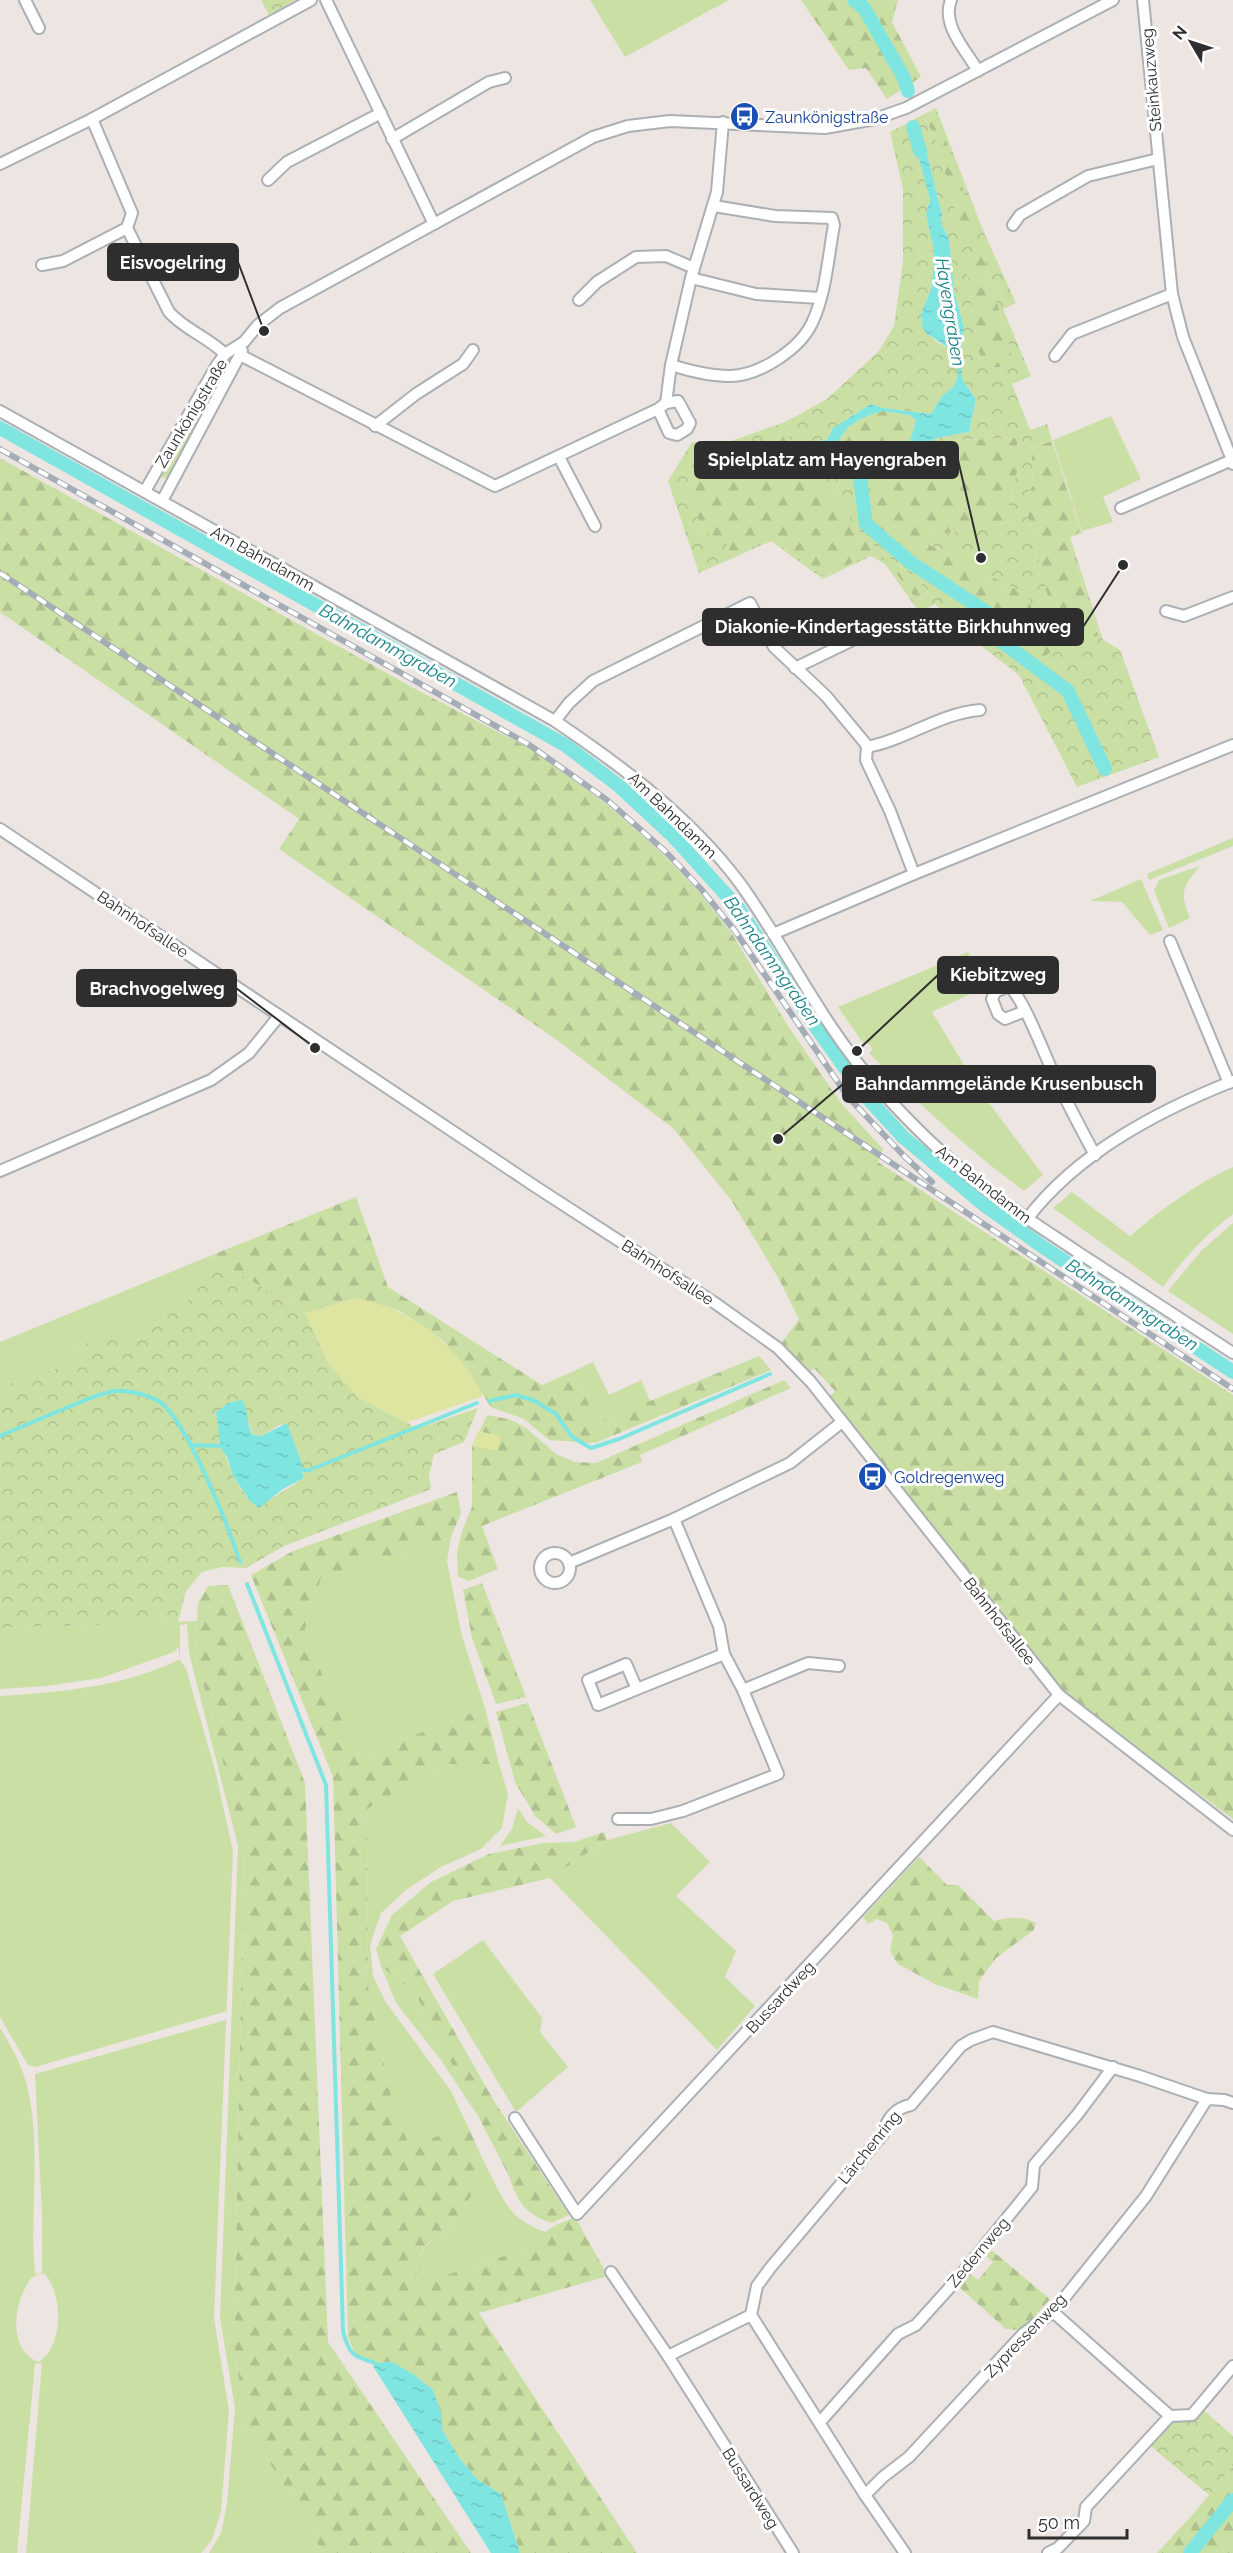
<svg xmlns="http://www.w3.org/2000/svg" width="1233" height="2553" font-family="Raleway,sans-serif">
  <style>
    .grass { fill: #cadfa4; fill-rule: evenodd }
    .forest { fill: url(#forest-firs) }
    .park { fill: url(#park-crowns); fill-rule: evenodd }
    .pitch { fill: #dde5a1 }
    .water { fill: url(#water-ripples); fill-rule: evenodd }
    .lines { fill: none; stroke-linecap: round; stroke-linejoin: round }
    .stream { stroke: #7fe5e1; stroke-width: 4 }
    .canal { stroke: #7fe5e1; stroke-width: 14 }
    .street-casing { stroke: #abb0b5; stroke-width: 14 }
    .street { stroke: #fff; stroke-width: 10 }
    .rail-casing { stroke: #a4acb6; stroke-width: 6 }
    .rail { stroke: #fff; stroke-width: 4; stroke-dasharray: 11; stroke-linecap: butt }
    .labels { text-anchor: middle; stroke-width: 6; stroke-linejoin: round; paint-order: stroke }
    .street-label { font-size: 16px; fill: #2e2e2e; stroke: #fff }
    .transit-label { font-size: 16px; fill: #164399; stroke: #fff; text-anchor: start }
    .water-label { font-size: 18px; font-style: italic; fill: #198388; stroke: #fff }
    .leader { fill: none; stroke: #2e2e2e; stroke-width: 2 }
    .callout-dot { fill: #2e2e2e; stroke: #fff; stroke-width: 2 }
    .callout { fill: #2e2e2e; stroke: #2e2e2e; stroke-width: 2 }
    .callout-label { font-size: 18px; text-anchor: middle; font-weight: bold; fill: #fff }
  </style>
  <defs>
    <pattern id="forest-firs" width="22" height="20" patternUnits="userSpaceOnUse" patternTransform="scale(1.5)"><rect width="22" height="20" fill="#cadfa4"/><path d="M5 1l3.5 6h-7zM16 11l3.5 6h-7z" fill="#aec08e"/></pattern>
    <pattern id="park-crowns" width="20" height="18" patternUnits="userSpaceOnUse" patternTransform="scale(1.5)"><rect width="20" height="18" fill="#cadfa4"/><path d="M2 6a3 3 0 1 1 6 0M12 15a3 3 0 1 1 6 0" fill="none" stroke="#aec08e"/></pattern>
    <pattern id="water-ripples" width="26" height="14" patternUnits="userSpaceOnUse" patternTransform="scale(1.5)"><rect width="26" height="14" fill="#7fe5e1"/><path d="M2 4q2-2 4 0t4 0M15 11q2-2 4 0t4 0" fill="none" stroke="#6ec5c1"/></pattern>
  </defs>
  <rect width="100%" height="100%" fill="#ede5e2"/>
  <!-- grass -->
  <g class="grass">
    <path d="M590,0H729L625,57Z"/>
    <path d="M221,368L226,370L177,468L168,478L161,477L171,456Z"/>
    <path d="M1111,416L1141,479L1103,497L1113,522L1082,531L1053,440Z"/>
    <path d="M1233,838V846L1149,880L1147,874Z"/>
    <path d="M1200,866C1183,887 1179,891 1190,918L1169,928L1154,890L1159,880Z"/>
    <path d="M1141,879L1163,930L1150,935L1122,902L1090,901Z"/>
    <path d="M968,952L985,987L932,1012L980,1091L1043,1175L1024,1191C968,1150 918,1103 869,1053L873,1049L866,1041L863,1043L838,1007Z"/>
    <path d="M1233,1167V1214C1205,1235 1184,1258 1163,1287L1053,1208L1072,1192L1130,1236C1162,1209 1194,1185 1233,1167Z"/>
    <path d="M1233,1223V1334L1168,1291L1201,1251Z"/>
    <path d="M210,1256L194,1296L135,1341L85,1344L68,1365L0,1386V1342Z"/>
    <path d="M593,1362L609,1395L641,1380L651,1403L596,1423L574,1371Z"/>
    <path d="M451,1537L447,1561L462,1636L485,1708L358,1757L304,1632L321,1578Z"/>
    <path d="M197,1621L195,1652L244,1845L234,2345L245,2421L323,2553H209L221,2533L227,2504L235,2408L220,2318L238,1846L189,1653L187,1624L180,1625V1660L186,1668L215,1770L233,1851L214,2318L229,2411L221,2511L212,2540L201,2553H26L42,2363L35,2364L17,2553H0V2028C11,2046 22,2065 27,2086C42,2147 29,2213 35,2274L42,2273V2214L35,2074L226,2020L227,2011L35,2067L28,2065L0,2017V1696C61,1692 124,1687 180,1659L178,1647L174,1652L101,1678L46,1686L0,1689V1628ZM39,2274H45C63,2293 64,2349 38,2362C6,2348 14,2300 32,2277Z"/>
    <path d="M441,1764H499L508,1794L502,1828L481,1849L441,1867L406,1890L381,1913L370,1945L373,1976L385,2001L451,2091L469,2129L409,2143L395,2115L368,1986L367,1809Z"/>
    <path d="M518,1808L527,1822L546,1836L500,1846L512,1829Z"/>
    <path d="M671,1823L710,1862L676,1896L736,1951L725,1977L755,2006L717,2050L550,1878L607,1840Z"/>
    <path d="M483,1940L542,2018L540,2032L568,2067L516,2112L433,1974Z"/>
    <path d="M381,1966L415,1993L479,2118L441,2060L396,2003Z"/>
    <path d="M485,2164C504,2199 506,2218 546,2232L516,2252L417,2286C413,2242 433,2245 457,2218C468,2206 478,2179 485,2164Z"/>
  </g>
  <!-- forest -->
  <g class="forest">
    <path d="M801,0H898L892,22L921,77L887,99L866,68L849,70Z"/>
    <path d="M936,110L978,231L960,227L935,138L924,116Z"/>
    <path d="M981,245L1015,365L993,368L980,359L965,259Z"/>
    <path d="M883,411L909,415L916,420L911,438L903,449L897,454L885,455L856,465L845,460L837,448C840,426 864,416 883,411Z"/>
    <path d="M787,434L866,540L913,576L928,592L917,601L888,563L872,554L824,576L771,539L732,556L724,540L705,532L684,491L695,466Z"/>
    <path d="M1017,438L1019,467L1012,486L1010,522L935,535L930,545L1028,595L1037,626L1059,647L1037,662L997,633L870,522L867,489L914,455L955,440Z"/>
    <path d="M1052,441L1080,533L1067,536L1099,636L1080,642L1062,633L1047,594L1027,514V495L1033,485L1031,448Z"/>
    <path d="M0,458L419,691L529,748L605,803L664,855L699,892L732,934L786,1023L841,1103L883,1149L878,1162L1233,1395V1819L1131,1744L1063,1690L830,1396L835,1391L814,1368L809,1372L781,1344L799,1319L779,1279L731,1200L674,1129L557,1040L279,849L299,819L0,612Z"/>
    <path d="M356,1197L388,1287L542,1385L574,1371L597,1423L759,1356L771,1370L595,1443L549,1440L524,1419L491,1407L478,1387L443,1340L400,1311L356,1298L305,1313L210,1256Z"/>
    <path d="M784,1380L791,1388L640,1455L642,1462L482,1526L498,1569L469,1581L458,1577L457,1552L462,1531L472,1507V1447L487,1415L512,1420L526,1428L556,1454L575,1462L596,1463Z"/>
    <path d="M457,1492L461,1513L451,1537L321,1578L304,1632L358,1757L485,1708L499,1764H441L367,1809L368,1986L395,2115L409,2143L469,2129L485,2164C478,2179 468,2206 457,2218C434,2245 413,2240 417,2285L516,2252L556,2225L575,2217L608,2276L479,2313L637,2553H520L501,2494L477,2479L457,2455L442,2429V2415L392,2362L376,2363L355,2354L348,2337L333,1777L251,1575L293,1551Z"/>
    <path d="M482,1583L526,1697L496,1704L472,1638L463,1590Z"/>
    <path d="M228,1585L305,1783L328,2342L471,2553H323L245,2421L234,2345L244,1845L195,1652L198,1603L208,1586Z"/>
    <path d="M528,1703L576,1827L556,1834L535,1816L515,1782L496,1712Z"/>
    <path d="M604,1832L607,1840L550,1878L453,1901L400,1936L494,2101L569,2215L551,2223C524,2213 518,2203 509,2176L415,1993L381,1966L376,1949L392,1915L431,1882L489,1854L543,1843L574,1842Z"/>
    <path d="M919,1857L947,1885H958L994,1921C1008,1918 1022,1915 1036,1923L1034,1930L996,1958L979,1981L978,1999L935,1984L898,1964L890,1951L893,1935L887,1923L877,1919L868,1924L863,1917Z"/>
    <path d="M990,2249L1050,2299L1023,2330L1006,2329L959,2287L970,2274L978,2280L993,2262L984,2255Z"/>
    <path d="M1233,2466V2553H1157L1194,2513Z"/>
  </g>
  <!-- park -->
  <g class="park">
    <path d="M261,0H295L269,15Z"/>
    <path d="M936,108L982,228L1016,303L1003,309L1031,376L1012,384L1030,430L1047,424L1082,533L1070,537L1103,640L1120,650L1159,757L1077,787L1019,675L975,641L935,604L920,613L885,564L871,556L823,579L771,541L699,573L668,481L692,442L714,447L785,422L827,399L879,351L894,326L903,261V189L890,132ZM935,110L977,230V231L960,227L935,138L924,117ZM917,134L927,154L942,214L941,223L949,239L953,286L964,327L962,343V379L976,399L969,432L937,438L916,450H911C904,458 880,469 869,468L858,481L839,470L835,463L820,453L821,441L827,440L833,428L871,404L883,408L931,414L942,396L953,387L957,380V360L950,349L935,341L922,326V311L932,287L934,251L926,215L930,200L915,143ZM981,245L1014,364V365L993,368L980,359L965,259ZM787,434L866,540L913,576L928,592L918,601L888,563L872,554L824,576L771,539L732,556L724,540L705,532L684,491L695,466ZM1017,438L1019,467L1012,486L1010,522L935,535L930,545L1028,595L1037,626L1058,647L1037,662L997,633L991,610L904,552L870,522L867,489L914,455L955,440ZM1052,441L1080,532L1067,536L1099,635L1080,642L1062,633L1047,594L1027,514V495L1033,485L1031,448Z"/>
    <path d="M210,1256L305,1313L329,1364L416,1429L478,1408L464,1442L434,1454L429,1475L431,1489L284,1546L246,1568L222,1567L202,1572L186,1591L178,1622L0,1628V1386L68,1365L85,1344L111,1329L135,1341L194,1296ZM216,1412L246,1416L253,1435L261,1436L281,1424L288,1430L298,1452L304,1478L260,1506C230,1490 221,1443 216,1412Z"/>
    <path d="M1200,2407L1233,2436V2466L1209,2495L1147,2443L1170,2416Z"/>
  </g>
  <!-- pitch -->
  <g class="pitch">
    <path d="M356,1298C411,1308 459,1345 483,1396L406,1423L357,1397L329,1364L305,1313Z"/>
    <path d="M478,1431L501,1436L498,1451L472,1446Z"/>
  </g>
  <!-- water -->
  <g class="water">
    <path d="M917,134L927,154L942,214L941,223L949,239L954,291L964,327L962,343V379L976,399L969,432L937,438L916,450H911L899,461L887,462L876,469L869,468L858,482L839,470L835,463L820,453L821,441L827,440L833,428L871,404L883,408L931,414L942,396L953,387L957,380V360L950,349L926,333L922,326V311L932,287L934,251L926,215L930,200L915,143L914,136ZM883,411L909,415L916,420L911,438L903,450L897,454L885,455L856,465L845,460L837,448C840,426 864,416 883,411Z"/>
    <path d="M242,1400C249,1411 246,1424 253,1435L261,1436L287,1423L302,1464L301,1468L304,1478L283,1489L259,1508L250,1501L233,1476L227,1457L221,1449L216,1412L228,1403Z"/>
    <path d="M392,2362L413,2374L433,2390L442,2415V2429L457,2455L477,2479L501,2494L520,2553H491L373,2366L376,2363Z"/>
  </g>
  <g class="lines">
    <!-- stream -->
    <g class="stream">
      <path d="M489,1401L516,1395L535,1401L556,1414L572,1437L591,1448L619,1439L770,1374"/>
      <path d="M0,1436C23,1426 45,1417 68,1407C84,1401 99,1393 116,1391C129,1390 149,1395 160,1402C187,1421 229,1528 240,1562"/>
      <path d="M190,1445L224,1446"/>
      <path d="M297,1467L307,1471L477,1403"/>
      <path d="M247,1584L326,1785L343,2331C349,2355 353,2356 375,2363"/>
    </g>
    <!-- canal -->
    <g class="canal">
      <path d="M854,0L864,8L903,76L908,91"/>
      <path d="M913,127L920,151"/>
      <path d="M0,428L565,745L619,786L673,836L739,909L813,1023L862,1092L903,1137L983,1204L1043,1247L1233,1372"/>
      <path d="M866,468L859,470L866,524L910,562L988,613L993,635L1068,691L1105,769"/>
      <path d="M1190,2553L1233,2500"/>
    </g>
    <defs>
      <g id="street">
        <path d="M25,0L39,28"/>
        <path d="M326,0L434,224"/>
        <path d="M951,0C941,25 966,50 978,71"/>
        <path d="M1143,0L1172,294L1183,337L1232,460"/>
        <path d="M392,139L489,82L505,78"/>
        <path d="M0,164L92,119"/>
        <path d="M268,180L287,162L381,113"/>
        <path d="M1013,225L1020,215L1088,176L1158,159"/>
        <path d="M42,265L63,261L127,228"/>
        <path d="M691,278L756,294L820,298"/>
        <path d="M579,300L597,282L636,257L666,256L694,268"/>
        <path d="M225,354C208,337 185,330 169,312L127,228L132,213L92,119L311,0"/>
        <path d="M242,356L495,486L658,409L669,433L677,435L687,429L690,423L678,401L666,403L658,409"/>
        <path d="M1055,356L1072,334L1172,294"/>
        <path d="M671,365C690,371 710,376 730,376C759,376 800,349 812,323C826,294 828,257 834,225L832,218L775,216L714,206"/>
        <path d="M666,403L671,365L691,278L717,192L723,122"/>
        <path d="M0,411L555,721C623,767 689,816 739,882C787,948 821,1024 876,1085C900,1112 925,1138 953,1162C991,1196 1036,1224 1079,1253C1130,1286 1182,1320 1233,1353"/>
        <path d="M375,426L416,394L463,364L473,350"/>
        <path d="M559,457L595,526"/>
        <path d="M145,491L217,365L225,354L244,342L258,325L280,308L593,137L628,126L670,121L825,128L875,119L906,108L1113,0"/>
        <path d="M162,501L242,351"/>
        <path d="M1121,508L1232,460L1233,464"/>
        <path d="M1166,611L1184,616L1233,597"/>
        <path d="M795,668L857,638L872,621"/>
        <path d="M555,721L569,703L593,681L750,603L774,647L826,696L865,743L867,747L866,760L890,811L914,874"/>
        <path d="M867,747C906,740 940,713 980,710"/>
        <path d="M0,829L536,1187L715,1303L778,1348L811,1382L1059,1695L1233,1830"/>
        <path d="M773,934L914,874L1233,745"/>
        <path d="M1170,941L1229,1083"/>
        <path d="M1025,1011L1005,1019L998,1014L992,999L995,992L1009,986C1024,999 1045,1056 1055,1077C1067,1103 1081,1129 1095,1155"/>
        <path d="M0,1171L211,1080L249,1053L279,1016"/>
        <path d="M1027,1219C1077,1153 1158,1111 1233,1081"/>
        <circle cx="555" cy="1568" r="15"/>
        <path d="M569,1563L674,1519L790,1463L842,1422"/>
        <path d="M637,1689L598,1705L588,1680L626,1664L637,1689L724,1654"/>
        <path d="M743,1690L808,1663L839,1666"/>
        <path d="M618,1819H651L683,1811L778,1774L743,1690L724,1654L719,1626L674,1519"/>
        <path d="M515,2118L577,2214L1059,1695"/>
        <path d="M611,2272L668,2356L793,2553"/>
        <path d="M1053,2312L1170,2416"/>
        <path d="M668,2356L751,2315"/>
        <path d="M820,2422L898,2334L916,2325L961,2275L1032,2187L1034,2165L1077,2115L1113,2067"/>
        <path d="M865,2495L883,2477L909,2457L1023,2334L1053,2312L1146,2196L1207,2099"/>
        <path d="M905,2553L865,2495L751,2315L757,2286L771,2267L883,2134C887,2118 895,2108 911,2105L961,2046L971,2040L993,2032L1140,2076L1207,2099L1224,2100L1233,2103"/>
        <path d="M1048,2553L1058,2548L1084,2521L1086,2507L1170,2416L1192,2415L1233,2366"/>
      </g>
    </defs>
    <!-- street casing -->
    <use href="#street" class="street-casing"/>
    <!-- street -->
    <use href="#street" class="street"/>
    <defs>
      <g id="rail">
        <path d="M0,449L528,744L607,800L666,852L701,889L735,931L848,1097L905,1157L932,1182"/>
        <path d="M0,573L1233,1389"/>
      </g>
    </defs>
    <!-- rail casing -->
    <use href="#rail" class="rail-casing"/>
    <!-- rail -->
    <use href="#rail" class="rail"/>
  </g>
  <!-- icons -->
  <defs>
    <symbol id="bus-disc" viewBox="-11 -11 22 22"><circle r="9.5" fill="#1a4fb4" stroke="#fff"/><path d="M-5-6H5V4H4V6H2V4H-2V6H-4V4H-5ZM-3.5-4V0h7V-4ZM-3.5 1.2v1.5H-2V1.2ZM2 1.2v1.5H3.5V1.2Z" fill="#fff"/></symbol>
  </defs>
  <g fill-rule="evenodd">
    <use href="#bus-disc" x="728" y="100" width="33" height="33"/>
    <use href="#bus-disc" x="856" y="1460" width="33" height="33"/>
  </g>
  <g class="labels">
    <!-- street labels -->
    <g class="street-label">
      <text transform="translate(1151 80) rotate(-95)" y="6">Steinkauzweg</text>
      <text transform="translate(191 413) rotate(-59)" y="6">Zaunkönigstraße</text>
      <text transform="translate(263 558) rotate(29)" y="6">Am Bahndamm</text>
      <text transform="translate(673 815) rotate(44)" y="6">Am Bahndamm</text>
      <text transform="translate(143 924) rotate(34)" y="6">Bahnhofsallee</text>
      <text transform="translate(984 1184) rotate(38)" y="6">Am Bahndamm</text>
      <text transform="translate(668 1272) rotate(33)" y="6">Bahnhofsallee</text>
      <text transform="translate(1000 1621) rotate(52)" y="6">Bahnhofsallee</text>
      <text transform="translate(780 1997) rotate(-47)" y="6">Bussardweg</text>
      <text transform="translate(869 2147) rotate(-51)" y="6">Lärchenring</text>
      <text transform="translate(978 2252) rotate(-50)" y="6">Zedernweg</text>
      <text transform="translate(1025 2335) rotate(-46)" y="6">Zypressenweg</text>
      <text transform="translate(751 2488) rotate(58)" y="6">Bussardweg</text>
    </g>
    <!-- transit labels -->
    <g class="transit-label">
      <text x="765" y="123">Zaunkönigstraße</text>
      <text x="894" y="1483">Goldregenweg</text>
    </g>
    <!-- water labels -->
    <g class="water-label">
      <text transform="translate(950 312) rotate(81)" y="6">Hayengraben</text>
      <text transform="translate(388 646) rotate(29)" y="6">Bahndammgraben</text>
      <text transform="translate(772 961) rotate(55)" y="6">Bahndammgraben</text>
      <text transform="translate(1132 1305) rotate(33)" y="6">Bahndammgraben</text>
    </g>
  </g>
  <!-- callouts -->
  <path class="leader" d="M264 331L238 262M981 558L958 460M1123 565L1083 627M857 1051L938 975M315 1048L236 988M778 1139L843 1084"/>
  <g class="callout-dot">
    <circle cx="264" cy="331" r="6"/>
    <circle cx="981" cy="558" r="6"/>
    <circle cx="1123" cy="565" r="6"/>
    <circle cx="857" cy="1051" r="6"/>
    <circle cx="315" cy="1048" r="6"/>
    <circle cx="778" cy="1139" r="6"/>
  </g>
  <g class="callout">
    <rect x="108" y="244" width="130" height="36" rx="6"/>
    <rect x="695" y="442" width="263" height="36" rx="6"/>
    <rect x="703" y="609" width="380" height="36" rx="6"/>
    <rect x="938" y="957" width="120" height="36" rx="6"/>
    <rect x="77" y="970" width="159" height="36" rx="6"/>
    <rect x="843" y="1066" width="312" height="36" rx="6"/>
  </g>
  <g class="callout-label">
    <text x="173" y="269">Eisvogelring</text>
    <text x="827" y="466">Spielplatz am Hayengraben</text>
    <text x="893" y="633">Diakonie-Kindertagesstätte Birkhuhnweg</text>
    <text x="998" y="981">Kiebitzweg</text>
    <text x="157" y="995">Brachvogelweg</text>
    <text x="999" y="1090">Bahndammgelände Krusenbusch</text>
  </g>
  <!-- north arrow -->
  <g transform="translate(1191 42) rotate(309)" stroke="#ffffff" stroke-width="4.5" paint-order="stroke">
  <path d="M0-4.5L10 22L0 15L-10 22Z" fill="#2e2e2e"/>
  <text y="-9" font-size="16" font-weight="bold" text-anchor="middle" fill="#2e2e2e">N</text>
  </g>
  <!-- scale -->
  <path d="M1029 2529v9h98v-9" fill="none" stroke="#2e2e2e" stroke-width="3"/>
  <text x="1038" y="2529" font-size="18" fill="#2e2e2e" stroke="#ffffff" stroke-width="4.5" paint-order="stroke">50 m</text>
</svg>
